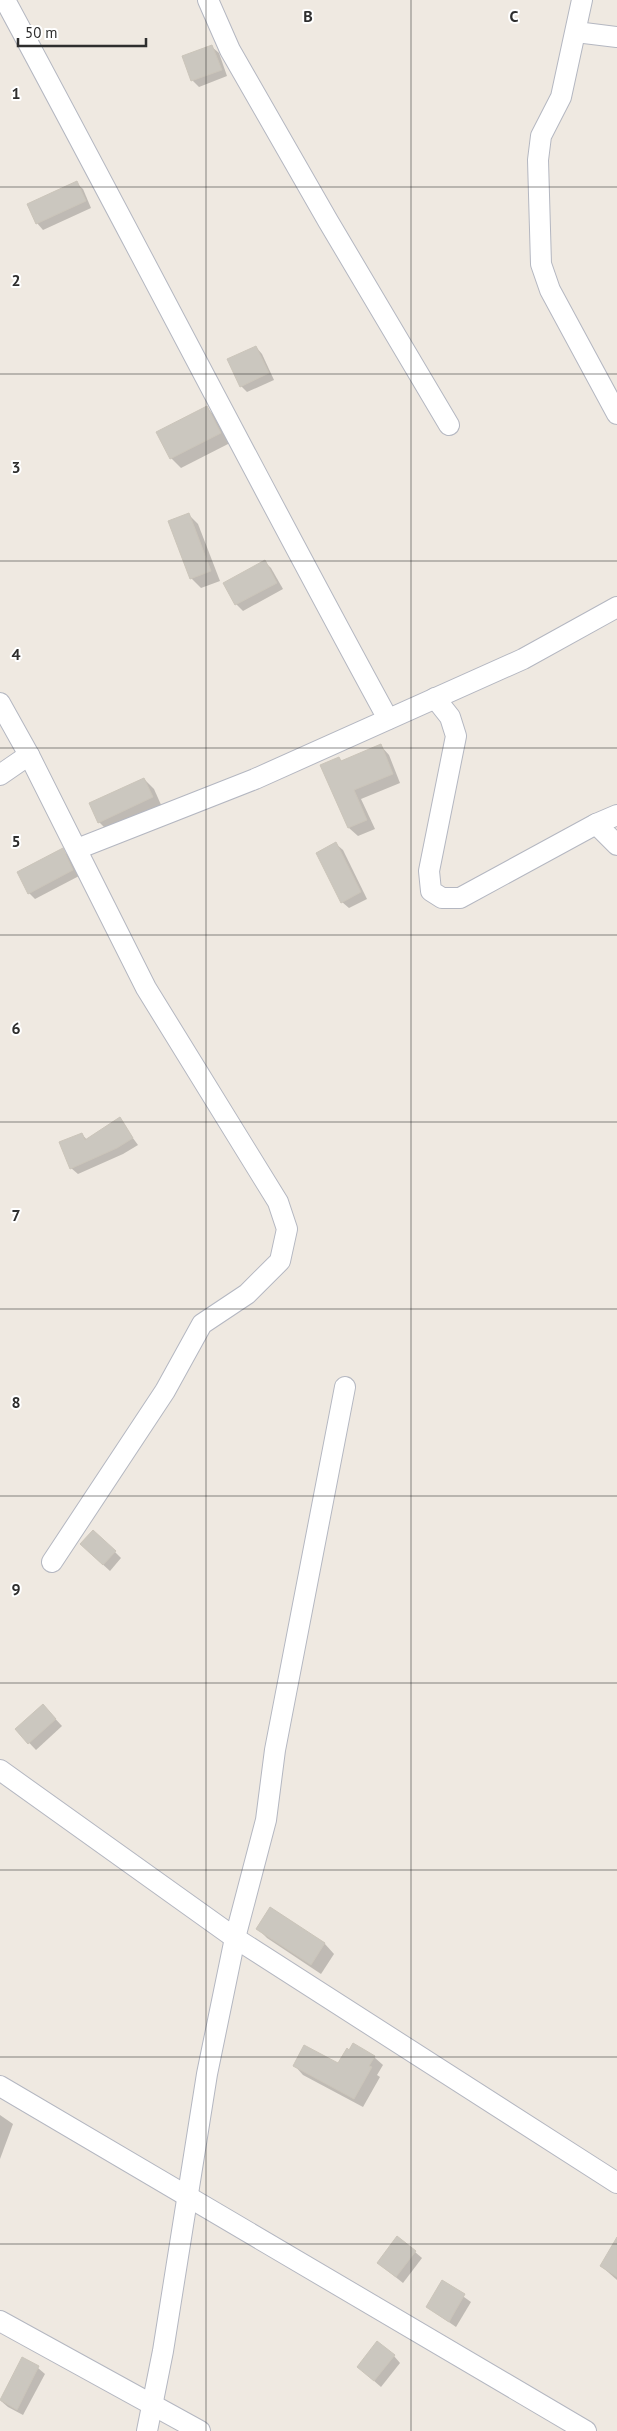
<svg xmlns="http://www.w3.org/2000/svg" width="617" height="2431" font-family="'PT Sans',sans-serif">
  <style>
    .shadow { fill: #0003 }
    .building { fill: #cbc7bf; stroke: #cbc5ba }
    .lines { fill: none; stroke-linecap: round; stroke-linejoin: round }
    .minor-casing { stroke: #b4b7c1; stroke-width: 22 }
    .minor { stroke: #fff; stroke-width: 20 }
    .grid { fill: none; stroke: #2e2e2e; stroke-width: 1; stroke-opacity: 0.55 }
    .grid-label { font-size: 16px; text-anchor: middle; font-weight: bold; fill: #2e2e2e; stroke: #fff; stroke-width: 4; stroke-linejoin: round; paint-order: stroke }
  </style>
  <rect width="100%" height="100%" fill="#efe9e1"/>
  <!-- shadow -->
  <g class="shadow">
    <path d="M212,47L219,53L227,76L199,87L192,80Z"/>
    <path d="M76,183L83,189L91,208L43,230L37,223Z"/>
    <path d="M256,347L262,354L274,380L247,392L241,386Z"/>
    <path d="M207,408L217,418L230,443L181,468L171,458Z"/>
    <path d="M189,515L198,524L220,581L201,588L191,578Z"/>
    <path d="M265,562L271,568L283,589L243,611L236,604Z"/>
    <path d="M381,746L389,755L400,783L361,799L375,829L358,836L349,828L322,766L339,758L342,762Z"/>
    <path d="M144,779L154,789L162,807L109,832L99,822Z"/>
    <path d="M336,844L343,850L367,899L349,908L342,902Z"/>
    <path d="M62,850L69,856L79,876L35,899L29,893Z"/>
    <path d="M119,1119L138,1145L123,1154L78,1174L71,1168L82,1134L87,1140Z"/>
    <path d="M88,1551L115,1552L121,1558L110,1571Z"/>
    <path d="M49,1712L62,1726L36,1750L16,1729Z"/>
    <path d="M271,1908L325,1944L334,1954L321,1974L267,1938L257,1928Z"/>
    <path d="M374,2057L383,2065L377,2075L380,2077L363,2107L303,2075L295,2066L339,2064Z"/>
    <path d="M0,2115L13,2124L0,2159Z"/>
    <path d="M617,2240V2280L601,2266Z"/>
    <path d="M415,2252L422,2258L403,2283L378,2263Z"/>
    <path d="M443,2282L471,2302L456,2327L427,2307Z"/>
    <path d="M394,2356L400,2363L381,2387L365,2373Z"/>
    <path d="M22,2359L38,2368L45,2374L23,2415L8,2407L1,2401Z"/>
  </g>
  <!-- building -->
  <g class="building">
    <path d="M212,45L222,70L191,81L182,56Z"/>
    <path d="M77,181L86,201L36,224L27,204Z"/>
    <path d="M256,346L269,373L240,387L227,359Z"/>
    <path d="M207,406L221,433L170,459L156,432Z"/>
    <path d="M189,513L211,571L190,579L168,521Z"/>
    <path d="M265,560L277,583L235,605L223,583Z"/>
    <path d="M381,744L393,774L354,790L367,820L348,828L320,765L339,757L341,761Z"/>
    <path d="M144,778L153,797L98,823L89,803Z"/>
    <path d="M336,842L361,892L341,903L316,853Z"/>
    <path d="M63,848L73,870L28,894L17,872Z"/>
    <path d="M120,1117L133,1138L117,1148L70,1169L59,1142L82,1133L85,1140Z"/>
    <path d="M93,1530L116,1551L103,1565L80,1544Z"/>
    <path d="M43,1704L56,1719L28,1744L15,1729Z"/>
    <path d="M270,1907L325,1943L311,1965L256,1929Z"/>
    <path d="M353,2043L375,2056L369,2066L372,2067L354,2099L293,2066L304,2045L338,2063L347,2048L349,2050Z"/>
    <path d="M397,2236L416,2251L396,2277L377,2263Z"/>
    <path d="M617,2237V2277L600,2266Z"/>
    <path d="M442,2280L465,2294L449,2322L426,2307Z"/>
    <path d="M377,2341L395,2355L374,2381L357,2367Z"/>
    <path d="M22,2357L39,2366L17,2410L0,2400Z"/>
  </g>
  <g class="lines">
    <defs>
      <g id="minor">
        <path d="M5,0C134,239 258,481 388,719"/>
        <path d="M208,0L230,50L328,221L449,425"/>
        <path d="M582,0L561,97L541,136L538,160L541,264L550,290L617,414"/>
        <path d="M576,32L617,37"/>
        <path d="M435,698L450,717L456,736L429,871L431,891L442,898H460L596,824L617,845"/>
        <path d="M0,703L29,755L146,988L278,1202L287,1229L280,1261L247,1294L202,1324L165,1391L52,1562"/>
        <path d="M0,775L29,755"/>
        <path d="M596,824L617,815"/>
        <path d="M77,849L255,779L523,659L617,607"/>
        <path d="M0,1770L235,1938L617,2183"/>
        <path d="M0,2086L586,2431"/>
        <path d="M0,2321L200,2431"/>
        <path d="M147,2431L163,2351L207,2074L235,1938L266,1820L275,1750L345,1387"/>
      </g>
    </defs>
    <!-- minor casing -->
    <use href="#minor" class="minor-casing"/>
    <!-- minor -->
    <use href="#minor" class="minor"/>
  </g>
  <!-- grid -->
  <path class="grid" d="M206,0V2431M411,0V2431M0,187H617M0,374H617M0,561H617M0,748H617M0,935H617M0,1122H617M0,1309H617M0,1496H617M0,1683H617M0,1870H617M0,2057H617M0,2244H617"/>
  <g class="grid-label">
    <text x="308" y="22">B</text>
    <text x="514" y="22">C</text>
    <text x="16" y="99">1</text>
    <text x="16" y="286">2</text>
    <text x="16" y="473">3</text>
    <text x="16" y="660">4</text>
    <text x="16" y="847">5</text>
    <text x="16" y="1034">6</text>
    <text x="16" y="1221">7</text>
    <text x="16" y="1408">8</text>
    <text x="16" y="1595">9</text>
  </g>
  <!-- scale -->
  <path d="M18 38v8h128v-8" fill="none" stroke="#2e2e2e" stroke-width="2.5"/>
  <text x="25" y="38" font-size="15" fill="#2e2e2e" stroke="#ffffff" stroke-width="4" paint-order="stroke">50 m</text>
</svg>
